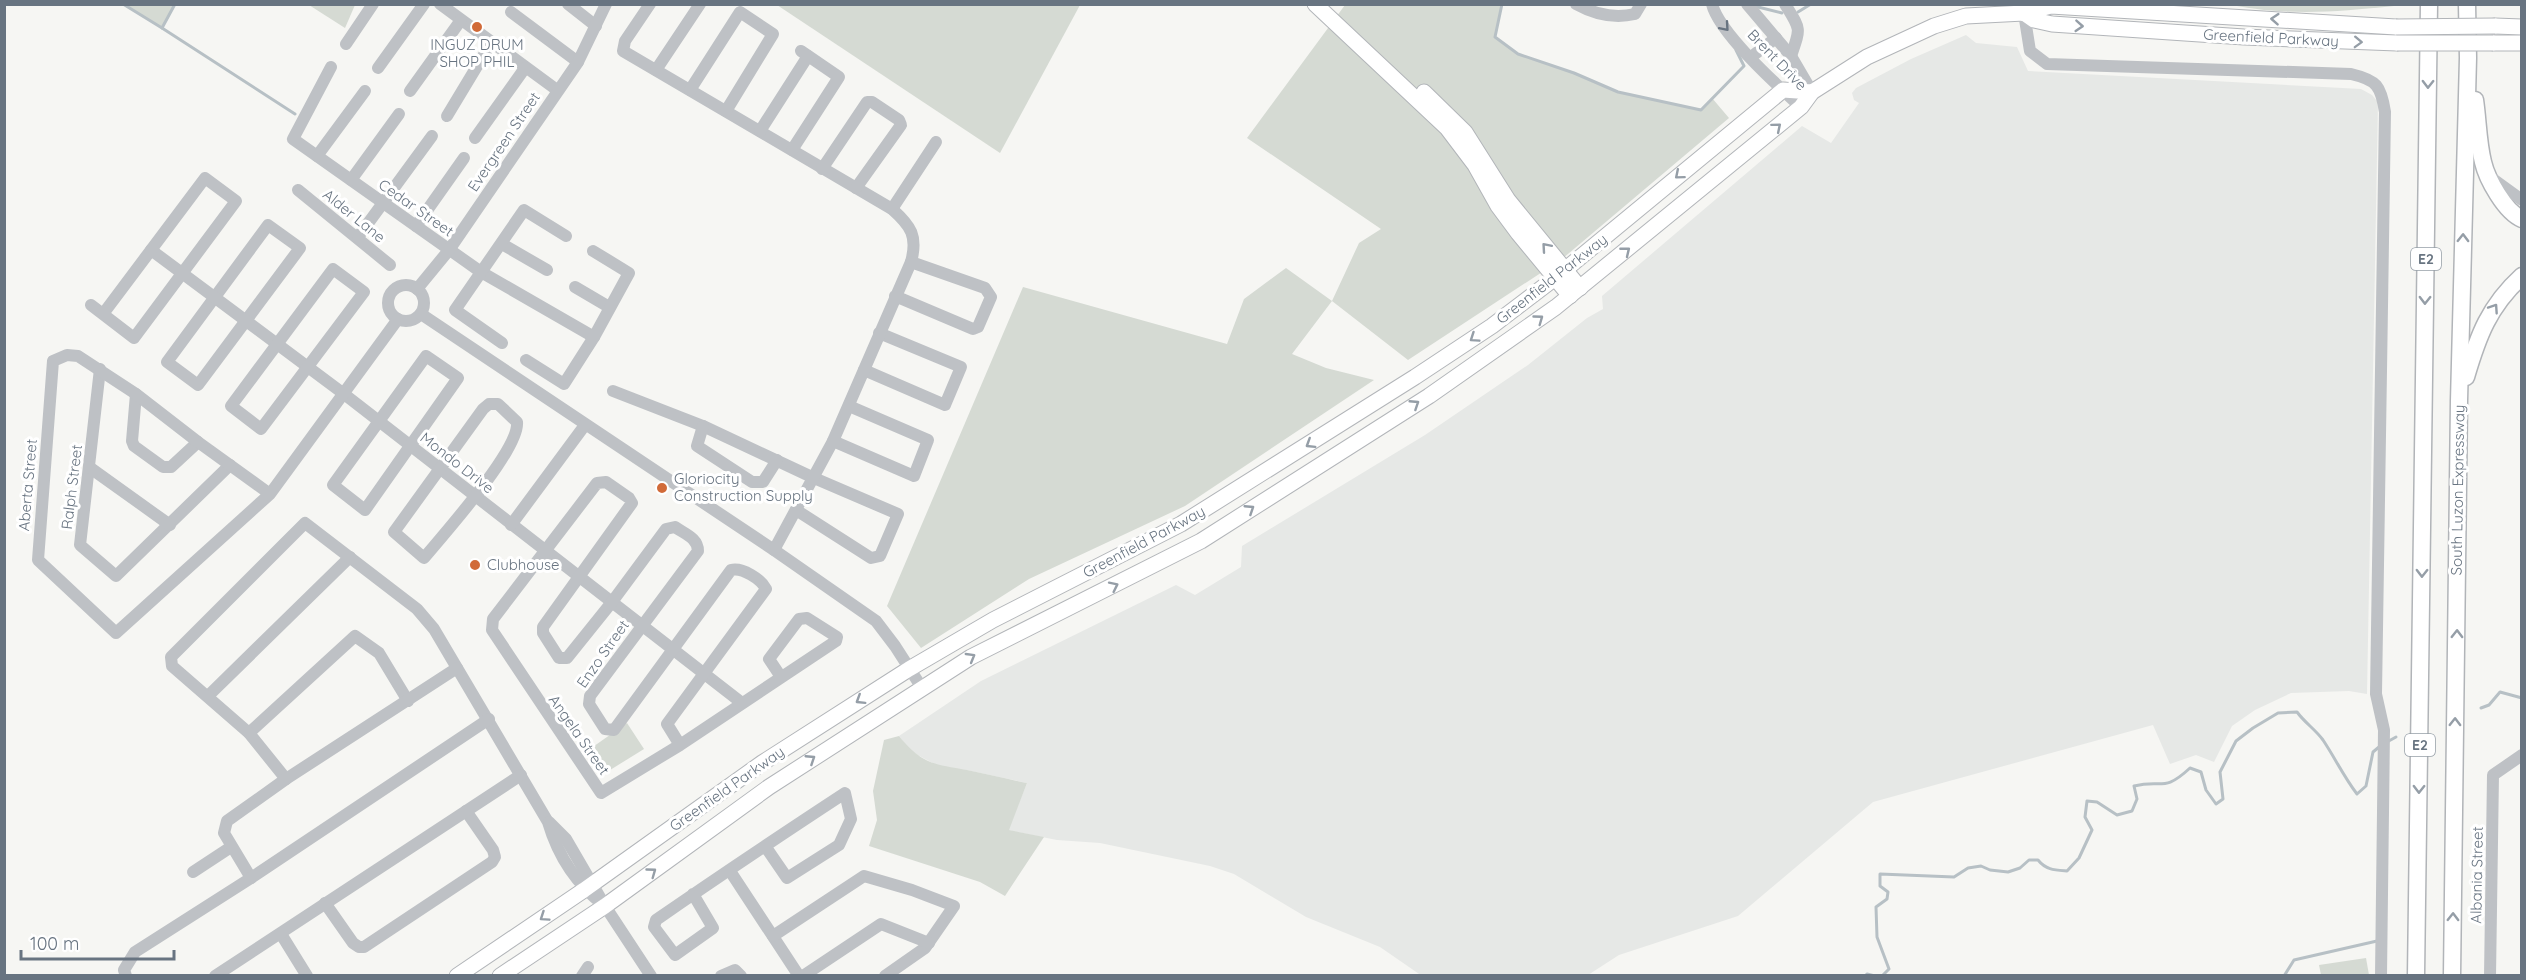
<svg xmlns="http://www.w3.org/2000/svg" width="2526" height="980" font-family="Quicksand,sans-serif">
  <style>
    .built { fill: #e6e8e6 }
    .green { fill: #d5dad3 }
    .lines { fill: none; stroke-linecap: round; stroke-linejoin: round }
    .stream { stroke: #b7c0c5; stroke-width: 3 }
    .major-casing { stroke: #b2b5b9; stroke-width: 17 }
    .highway-casing { stroke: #b1b4b8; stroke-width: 19 }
    .minor { stroke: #bec1c5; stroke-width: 12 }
    .major { stroke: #fff; stroke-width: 15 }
    .highway { stroke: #fff; stroke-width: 16 }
    .major-bridge-casing { stroke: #b2b5b9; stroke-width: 17; stroke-linecap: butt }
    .major-bridge { stroke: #fff; stroke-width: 15 }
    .oneway { stroke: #959ea7 }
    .oneway2 { stroke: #687481 }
    .poi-dot { fill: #d16a38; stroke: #fff; stroke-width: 2 }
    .labels { text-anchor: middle; stroke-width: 6; stroke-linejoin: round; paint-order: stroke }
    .shield { fill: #fff; stroke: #959ea7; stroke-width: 1.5 }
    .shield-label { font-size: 14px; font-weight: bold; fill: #687481 }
    .street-label { font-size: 15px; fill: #687481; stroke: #fff }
    .poi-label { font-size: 15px; fill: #687481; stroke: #fff; text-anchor: start }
  </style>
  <rect width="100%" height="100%" fill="#f6f6f3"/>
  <!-- built -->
  <path class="built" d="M1966,35L1976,43L2017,47L2028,71L2361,89L2372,95L2378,102L2367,694L2349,691L2291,693L2255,710L2232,726L2214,762L2196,755L2170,764L2153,725L1873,802L1738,916L1619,955L1588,975L1422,976L1380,947L1306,917L1234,874L1210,866L1100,843L1057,840L1008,830L1027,783L966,770L940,767L912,752L899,736L981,681L1176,585L1195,595L1241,567L1242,546L1425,435L1528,365L1587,318L1603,309L1602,296L1802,126L1831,143L1859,103L1854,100L1852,93L1856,88L1911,59Z"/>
  <!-- green -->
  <g class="green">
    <path d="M123,5H175L162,28Z"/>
    <path d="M309,5H355L345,28Z"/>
    <path d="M777,5H1080L1000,153Z"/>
    <path d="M1345,5H1502L1495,37L1518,54L1574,73L1618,92L1701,110L1712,98L1729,118L1562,259L1408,360L1332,301L1292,354L1326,368L1374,380L1185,506L1029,579L921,648L887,606L1023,287L1227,344L1244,299L1286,268L1332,301L1359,243L1381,229L1247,138Z"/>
    <path d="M2231,5L2394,4V6C2334,12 2291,16 2231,5Z"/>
    <path d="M627,723L644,749L602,775L587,751Z"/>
    <path d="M899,736C922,764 933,764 967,770C987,774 1007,779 1027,783L1009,830L1044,837L1005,896L980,882L869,846L877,820L873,791L884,740Z"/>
    <path d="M2366,958L2369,975H2321L2319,965Z"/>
  </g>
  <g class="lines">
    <!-- stream -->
    <g class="stream">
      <path d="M123,4L162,28L175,4"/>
      <path d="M1502,4L1495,37L1518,54L1574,73L1618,92L1701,110L1744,66L1736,50"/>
      <path d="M1754,6L1782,13"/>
      <path d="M1798,12L1811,4"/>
      <path d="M162,28L295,114"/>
      <path d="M2481,708L2489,705L2500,692L2522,698"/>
      <path d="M2387,742L2396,737"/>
      <path d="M1865,976L1867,974L1875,976"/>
      <path d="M1882,976L1889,969L1877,937L1876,907L1887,899L1888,892L1880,886V874L1954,877L1968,868L1981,866L1990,870L2008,872L2020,868L2029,860H2038C2046,870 2055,870 2067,871L2079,858L2092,830L2085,817L2087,801L2097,802L2117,815L2132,811L2137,799L2134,786C2163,779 2163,793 2190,768L2201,772L2206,790L2216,804L2223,799L2220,772L2236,741L2253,728L2278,713L2297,712C2305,723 2315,729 2323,740C2335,758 2344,777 2357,794L2366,786L2373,752L2379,747"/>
      <path d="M2127,976H2135"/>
      <path d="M2284,976L2294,960L2377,941"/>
    </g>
    <defs>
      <g id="major">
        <path d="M1315,4L1447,128L1475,165L1498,206L1518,233L1570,296"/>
        <path d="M2024,13L2034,20L2052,24L2244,37L2397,43"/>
        <path d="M2495,26L2522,27"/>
        <path d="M2493,43H2522"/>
        <path d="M1424,92L1465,132L1508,200L1580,288"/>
        <path d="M457,976L584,890L762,763L909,669L993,620L1181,524L1415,377L1492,326L1555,278L1783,90L1812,92"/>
        <path d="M500,976L605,906L769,787L971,657L1201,541L1429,396L1556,307L1801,107L1812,92L1867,57L1934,26L1966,16L2024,13L2051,6L2396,27"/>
      </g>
      <g id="highway">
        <path d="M2024,13V4"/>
        <path d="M2475,100C2478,120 2478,142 2483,162C2487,179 2505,212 2522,219"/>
        <path d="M2466,377C2478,336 2489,306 2522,276"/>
        <path d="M2416,976L2429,4"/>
        <path d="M2452,976L2459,401L2468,58L2467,4"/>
      </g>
    </defs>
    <!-- major casing -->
    <use href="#major" class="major-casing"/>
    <!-- highway casing -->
    <use href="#highway" class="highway-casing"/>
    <!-- minor -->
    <g class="minor">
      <path d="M440,4L557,90"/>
      <path d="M568,4L596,26"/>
      <path d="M650,4L625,41L623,51L892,209C911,226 918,236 911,262"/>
      <path d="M1576,4C1594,14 1614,19 1635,14L1641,4"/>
      <path d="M1712,4C1719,33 1778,86 1801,107"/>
      <path d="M1747,4L1791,56L1812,92"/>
      <path d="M1785,4C1801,30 1801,27 1791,56"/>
      <path d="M511,12L578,62"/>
      <path d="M2024,13L2030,51L2047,64L2351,74C2377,80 2381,86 2385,112L2376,694L2384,730L2381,976"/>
      <path d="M346,44L373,4"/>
      <path d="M1751,57L1776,38"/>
      <path d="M331,67L293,139L481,272L594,337"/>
      <path d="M378,68L424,4"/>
      <path d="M656,70L700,4"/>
      <path d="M690,90L740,12L773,34L726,111"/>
      <path d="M410,91L461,20"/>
      <path d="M447,116L491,43"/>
      <path d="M760,131L808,56"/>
      <path d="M475,138L525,68"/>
      <path d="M792,150L839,77L801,51"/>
      <path d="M317,156L365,91"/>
      <path d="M822,169L867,102H872L899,120L901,125L856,188"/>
      <path d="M2493,179L2522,200"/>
      <path d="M351,180L399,114"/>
      <path d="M298,190L390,265"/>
      <path d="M892,209L936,142"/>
      <path d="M268,225L300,248L198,385L167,362Z"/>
      <path d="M416,226L464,158"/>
      <path d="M358,237L432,136"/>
      <path d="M502,244L547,270"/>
      <path d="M151,250L344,394L742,703"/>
      <path d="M333,269L364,292L261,429L231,406Z"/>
      <circle cx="406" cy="303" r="18"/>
      <path d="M575,287L609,307"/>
      <path d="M417,289L449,250L578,62L606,4"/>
      <path d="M91,305L134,338L236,201L205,178L103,314"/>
      <path d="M421,314L774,550L876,621L895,646L922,688"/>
      <path d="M502,343L455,310L524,210L566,236"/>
      <path d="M426,356L458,378L365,510L333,485Z"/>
      <path d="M526,360L564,384L594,337L629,273L593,251"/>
      <path d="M100,369L80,545L116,576L230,465"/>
      <path d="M864,370L945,405L961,367L879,333"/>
      <path d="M613,391L703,426L814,478L898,514L880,556L871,558L796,510"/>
      <path d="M136,394L132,441L134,446L163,467H171L198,442"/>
      <path d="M489,404H498L517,422C520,449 444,534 424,558L394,532L483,409Z"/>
      <path d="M703,426L697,446L752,482H763L777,460"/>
      <path d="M833,441L914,476L928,440L849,406"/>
      <path d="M89,467L170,525"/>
      <path d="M270,494L198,442L136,394L78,356L67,355L53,361L38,560L116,633L270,494L398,319"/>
      <path d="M511,525L585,425"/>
      <path d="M774,550L833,441L911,262L985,288L991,297L978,327L973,329L895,296"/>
      <path d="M208,696L350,557"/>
      <path d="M249,733L355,636L379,653L408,701"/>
      <path d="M680,745L667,724L766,589C761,579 742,567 731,570L614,730L605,729L589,704L590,696L698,551C698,538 685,534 675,527L666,529L612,602L567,658H559L543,633V627L632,503L629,498L606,482L597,483L493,619L492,630L601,793L680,745L836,641L837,637L807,618L799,619L769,659L781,677"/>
      <path d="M286,779L249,733L172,666L171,657L305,523L417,609L434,629L548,822C558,856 577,885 605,906"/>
      <path d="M549,822L566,839L605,906L651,976"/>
      <path d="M730,871L799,976"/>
      <path d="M193,872L231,847"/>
      <path d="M251,878L224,833L227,821L286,779L457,668"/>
      <path d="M693,894L713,928L675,955L654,927L656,920C718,877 781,835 845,793L851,819L839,845L787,878L765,846"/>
      <path d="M325,903L353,943L359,947H364L492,862L495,857L493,850L466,811"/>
      <path d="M281,934L307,976"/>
      <path d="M773,936L864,876L912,890L954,906L925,948L885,976"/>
      <path d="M126,976L124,970L135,952L251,878L489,719"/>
      <path d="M215,976L521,775"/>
      <path d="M582,976L588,967"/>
      <path d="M721,976L735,970L741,976"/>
      <path d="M803,976L881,924L929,943"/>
      <path d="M2490,976L2493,775L2522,755"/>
    </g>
    <!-- major -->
    <use href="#major" class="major"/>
    <!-- highway -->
    <use href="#highway" class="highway"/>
    <defs>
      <g id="major-bridge">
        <path d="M2396,27L2495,26"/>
        <path d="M2397,43H2493"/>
      </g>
    </defs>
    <!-- major-bridge casing -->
    <use href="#major-bridge" class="major-bridge-casing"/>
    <!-- major-bridge -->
    <use href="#major-bridge" class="major-bridge"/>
  </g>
  <!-- one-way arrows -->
  <defs><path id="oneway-chevron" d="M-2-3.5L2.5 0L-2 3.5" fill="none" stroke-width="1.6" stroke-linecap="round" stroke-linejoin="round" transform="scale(1.5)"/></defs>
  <g class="oneway">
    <use href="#oneway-chevron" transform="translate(2275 19) rotate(-176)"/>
    <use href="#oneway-chevron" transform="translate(2079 26) rotate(4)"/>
    <use href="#oneway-chevron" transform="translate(2358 42) rotate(2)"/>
    <use href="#oneway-chevron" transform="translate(2428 84) rotate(91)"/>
    <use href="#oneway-chevron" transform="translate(1777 127) rotate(-40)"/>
    <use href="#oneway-chevron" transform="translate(1679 175) rotate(140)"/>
    <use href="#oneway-chevron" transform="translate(2463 238) rotate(-89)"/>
    <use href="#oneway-chevron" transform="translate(1546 247) rotate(-131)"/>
    <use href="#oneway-chevron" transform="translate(1626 251) rotate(-39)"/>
    <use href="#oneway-chevron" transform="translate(2425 300) rotate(91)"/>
    <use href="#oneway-chevron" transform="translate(2494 308) rotate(-56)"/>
    <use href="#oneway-chevron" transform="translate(1539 319) rotate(-36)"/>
    <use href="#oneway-chevron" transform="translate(1474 338) rotate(146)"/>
    <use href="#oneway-chevron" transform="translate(1415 404) rotate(-33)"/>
    <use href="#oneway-chevron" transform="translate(1310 444) rotate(148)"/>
    <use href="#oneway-chevron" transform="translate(1250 509) rotate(-33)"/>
    <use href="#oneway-chevron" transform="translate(2422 573) rotate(91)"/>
    <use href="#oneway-chevron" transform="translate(1114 586) rotate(-26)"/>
    <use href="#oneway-chevron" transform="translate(2457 634) rotate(-89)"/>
    <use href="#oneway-chevron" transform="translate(971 657) rotate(-30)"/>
    <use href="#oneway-chevron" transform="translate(860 700) rotate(148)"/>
    <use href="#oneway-chevron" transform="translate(2455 722) rotate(-89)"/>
    <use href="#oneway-chevron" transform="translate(811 759) rotate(-33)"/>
    <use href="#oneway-chevron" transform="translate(2419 789) rotate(91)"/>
    <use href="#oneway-chevron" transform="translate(652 872) rotate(-36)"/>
    <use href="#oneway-chevron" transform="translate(544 917) rotate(146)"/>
    <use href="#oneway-chevron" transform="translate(2453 917) rotate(-89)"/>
  </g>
  <use class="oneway2" href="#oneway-chevron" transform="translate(1725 27) rotate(49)"/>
  <!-- markers -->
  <g class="poi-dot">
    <circle cx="477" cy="27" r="6"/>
    <circle cx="662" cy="488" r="6"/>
    <circle cx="475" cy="565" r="6"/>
  </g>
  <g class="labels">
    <!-- shield labels -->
    <g class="shield">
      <rect x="2411" y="248" width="30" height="22" rx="4.5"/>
      <rect x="2405" y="734" width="30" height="22" rx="4.5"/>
    </g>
    <g class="shield-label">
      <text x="2426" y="264">E2</text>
      <text x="2420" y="750">E2</text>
    </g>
    <!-- street labels -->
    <g class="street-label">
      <text transform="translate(2271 38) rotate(3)" y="5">Greenfield Parkway</text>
      <text transform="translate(1777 60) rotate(46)" y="5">Brent Drive</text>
      <text transform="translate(504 142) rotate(-56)" y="5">Evergreen Street</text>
      <text transform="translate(416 208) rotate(35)" y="5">Cedar Street</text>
      <text transform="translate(354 216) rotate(39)" y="5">Alder Lane</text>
      <text transform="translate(1552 279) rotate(-38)" y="5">Greenfield Parkway</text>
      <text transform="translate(457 463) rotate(38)" y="5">Mondo Drive</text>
      <text transform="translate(28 485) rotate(-85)" y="5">Aberta Street</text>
      <text transform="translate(72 487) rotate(-83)" y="5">Ralph Street</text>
      <text transform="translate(2458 490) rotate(-89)" y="5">South Luzon Expressway</text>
      <text transform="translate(1144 542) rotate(-28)" y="5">Greenfield Parkway</text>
      <text transform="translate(603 654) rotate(-55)" y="5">Enzo Street</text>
      <text transform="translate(579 735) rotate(55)" y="5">Angela Street</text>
      <text transform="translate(727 789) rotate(-35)" y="5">Greenfield Parkway</text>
      <text transform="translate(2477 875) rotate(-89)" y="5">Albania Street</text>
    </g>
    <!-- poi labels -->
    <g class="poi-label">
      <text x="477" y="50" text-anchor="middle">INGUZ DRUM<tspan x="477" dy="17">SHOP PHIL</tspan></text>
      <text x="674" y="484">Gloriocity<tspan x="674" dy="17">Construction Supply</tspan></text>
      <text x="487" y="570">Clubhouse</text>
    </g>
  </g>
  <!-- border -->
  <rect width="2526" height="980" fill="none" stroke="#687481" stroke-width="12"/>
  <!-- scale -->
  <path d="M21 950v9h153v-9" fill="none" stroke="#687481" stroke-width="3"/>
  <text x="30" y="950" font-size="18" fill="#687481" stroke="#ffffff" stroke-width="4.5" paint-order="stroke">100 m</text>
</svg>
